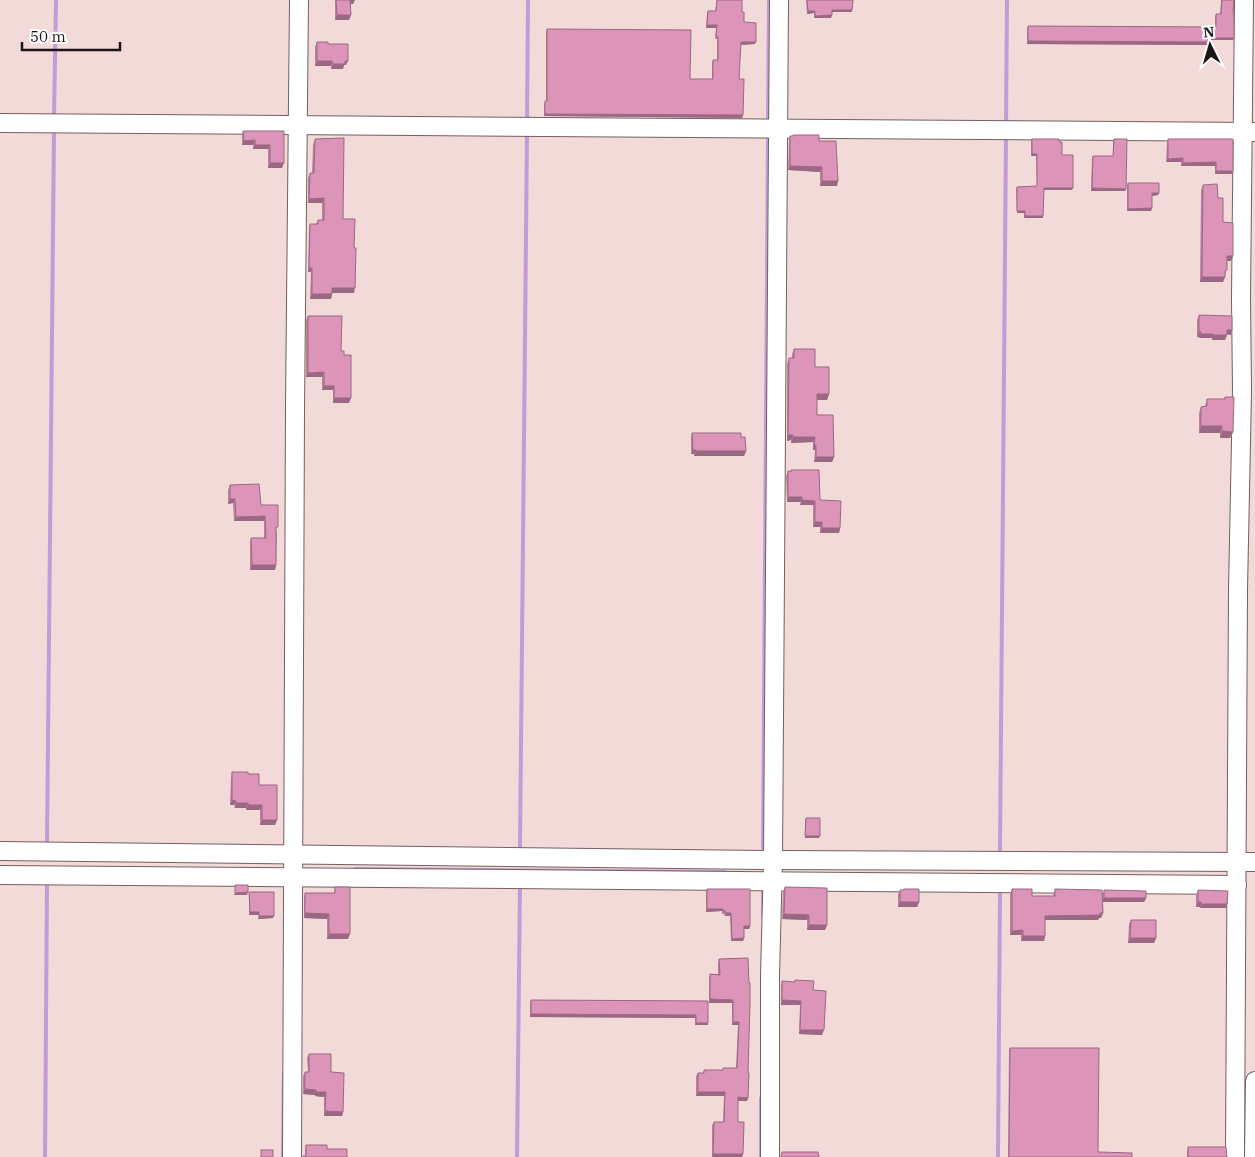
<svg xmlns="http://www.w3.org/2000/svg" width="1255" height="1157" font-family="'IBM Plex Serif',serif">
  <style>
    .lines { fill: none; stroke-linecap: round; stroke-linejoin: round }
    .stream { stroke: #c49bd9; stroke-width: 4 }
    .minor-casing { stroke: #74605f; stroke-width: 20 }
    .minor { stroke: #fff; stroke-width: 18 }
    .wall { fill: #bd809f }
    .shaded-wall { fill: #9a6882 }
    .building { fill: #dc95b9; stroke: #9a6882 }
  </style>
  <rect width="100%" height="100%" fill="#f1dad8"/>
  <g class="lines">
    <!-- stream -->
    <g class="stream">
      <path d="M54,118L56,0"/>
      <path d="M527,122L528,0"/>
      <path d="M768,123L769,0"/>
      <path d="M1006,125L1007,0"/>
      <path d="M47,843L54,130"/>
      <path d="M520,847L527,133"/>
      <path d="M763,848L768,132"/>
      <path d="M1000,850L1006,135"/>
      <path d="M355,869L725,872"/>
      <path d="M763,916V885"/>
      <path d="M45,1157L47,884"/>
      <path d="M283,1157L284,1074"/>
      <path d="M517,1157L520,883"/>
      <path d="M761,1157V1098"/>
      <path d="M998,1157L1000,893"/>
    </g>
    <defs>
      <g id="minor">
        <path d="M0,123L1255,132"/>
        <path d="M0,851L773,860L1255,862"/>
        <path d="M0,875L1237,885"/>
        <path d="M292,1157L295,408L299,0"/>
        <path d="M770,1157V976L773,860L779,0"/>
        <path d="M1235,1157L1238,590L1242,391L1241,299L1244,0"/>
        <path d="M1254,1157L1255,1081"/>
      </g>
    </defs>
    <!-- minor casing -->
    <use href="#minor" class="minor-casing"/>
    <!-- minor -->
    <use href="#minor" class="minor"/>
  </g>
  <!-- wall -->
  <g class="wall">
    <path d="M335,0H355L353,4H351L349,20H335Z"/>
    <path d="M717,0L742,12L744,22L755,44L740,45L739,79L743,115L742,118L544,116V104L546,101V32L547,29L690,79H712V62L713,60H717V39H715L716,28H706L707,13L708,11H715Z"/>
    <path d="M806,0H853L852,12H832L831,18H814V13L807,14Z"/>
    <path d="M1221,0H1234L1233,14L1234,38L1233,40H1208L1207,45L1027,44V29L1028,26L1215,27V17L1216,14H1220Z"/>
    <path d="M317,42L328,44L346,65H344L343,69H331V66H315V47Z"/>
    <path d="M243,131H284L282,168H268V149H253V145H242V135Z"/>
    <path d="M793,135L819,141L837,186H820V172L788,170L789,141L790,136H792Z"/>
    <path d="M315,139L343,219L354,293H332L331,299H310L311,272H308L309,229L310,224H316L318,220H322V203H308V178L310,173H312L313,144Z"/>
    <path d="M1032,139L1059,142L1062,155L1072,190H1044L1043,218H1024V213H1017L1016,189L1017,187L1037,186L1036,156H1031V141Z"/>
    <path d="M1114,139L1126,189L1125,191H1091L1092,158L1093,156H1113V142Z"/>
    <path d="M1168,139H1233L1232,174H1215V166H1181V162H1166L1167,143Z"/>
    <path d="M1128,183L1158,195L1152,196V208L1151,211H1127V186Z"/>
    <path d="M1203,185L1218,198L1223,222L1233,256L1231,261H1227L1225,277L1223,282H1200L1201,190Z"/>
    <path d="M1199,315L1232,330L1231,335L1227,334L1225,340H1212V338H1199V337H1197V320Z"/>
    <path d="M308,316L344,355L349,403H333V390H322V377H306V320Z"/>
    <path d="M794,349L815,367L829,394L827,400H817V415L834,457L832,462H814L815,450H813V442L791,443V440L787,441V364L789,358H792V354Z"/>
    <path d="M1225,397L1233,432L1230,438H1220V433H1199V413L1201,407L1205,406L1207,399H1224Z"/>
    <path d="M692,433L746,451L744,456H694V454H691V437Z"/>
    <path d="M788,471L820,500L840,528L839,533H820V527H813V505H800L801,502H787L786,476Z"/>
    <path d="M230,485L261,505L277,532L276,565L275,570H250V543L251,538H264V521H234L233,503L228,504V490Z"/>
    <path d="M232,772L248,774L259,785L277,820L275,825H260V810H246V808H235L234,805H230L231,777Z"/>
    <path d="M806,818L819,838H805V821Z"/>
    <path d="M335,887L348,939H327V919L304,918V898L305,893H334Z"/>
    <path d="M785,887L827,925L825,930H807V920L782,919L783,892Z"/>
    <path d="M707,889L750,926L749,929H744V938L743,941H731L730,916H725L724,914H722V911L706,912V891Z"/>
    <path d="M1012,889L1032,896H1053L1055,889L1103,895L1104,890L1146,898L1144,902H1103V913L1101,918H1099L1098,920H1045V936L1044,941H1021V935H1010V894Z"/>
    <path d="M900,890L919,902L917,907H898V895Z"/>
    <path d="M1198,890L1227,904L1226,908H1200V907H1196V895Z"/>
    <path d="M249,892L273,918L258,919L259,915H249Z"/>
    <path d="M1131,920L1156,938L1154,943H1128L1129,924Z"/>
    <path d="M748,958V1098L747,1101H738V1122L743,1154L742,1157H712V1125L714,1122H723L724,1096H696V1076L698,1073H703L704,1070H723V1068H736L738,1025H732V1003H709V978L710,974H718V962L719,959Z"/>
    <path d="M782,981L813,990L822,1035L799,1034L800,1005H781V986Z"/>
    <path d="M531,1000L708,1001V1025H695V1018L530,1017V1002Z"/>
    <path d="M1010,1048L1098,1152L1132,1157H1008L1009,1050Z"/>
    <path d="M309,1054L331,1072L343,1112L342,1116H324V1097L315,1096V1095L303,1094V1076L305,1072H308L307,1058Z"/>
    <path d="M306,1145L327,1149L305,1156V1150Z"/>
    <path d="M1188,1147L1227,1157H1187V1152Z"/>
  </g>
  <!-- shaded-wall -->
  <g class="shaded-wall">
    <path d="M350,0H355L353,4H349Z"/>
    <path d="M832,10H852V12H831Z"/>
    <path d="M808,11H815L814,13L807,14Z"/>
    <path d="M337,15H351L349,20H335Z"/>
    <path d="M832,15L831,18H814L815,16Z"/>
    <path d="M707,25H717L716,28H706Z"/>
    <path d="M1208,38H1234L1233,40H1207Z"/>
    <path d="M1028,41L1208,42L1207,45L1027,44Z"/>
    <path d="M741,42H756L755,44L740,45Z"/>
    <path d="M317,61H332L331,66H315Z"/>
    <path d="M345,61H348L346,65H344L343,69H331L333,64Z"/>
    <path d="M545,114L743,115L742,118L544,116Z"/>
    <path d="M255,140L253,145H242L244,141Z"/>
    <path d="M255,145H270L268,149H253Z"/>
    <path d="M1032,154H1037L1036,156H1031Z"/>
    <path d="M1183,158L1181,162H1166L1168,159Z"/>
    <path d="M1216,162L1215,166H1181L1183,163Z"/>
    <path d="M270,163H284L282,168H268Z"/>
    <path d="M790,166L822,167L820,172L788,170Z"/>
    <path d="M1216,171H1233L1232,174H1215Z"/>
    <path d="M822,181H838L837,186H820Z"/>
    <path d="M1044,188H1073L1072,190H1043Z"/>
    <path d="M1092,188L1126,189L1125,191H1091Z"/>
    <path d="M1152,193H1159L1158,195L1151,196Z"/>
    <path d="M324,198L322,203H308L309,199Z"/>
    <path d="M1152,208L1151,211H1127L1128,209Z"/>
    <path d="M1017,211H1025L1024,213H1017Z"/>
    <path d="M1025,216H1043V218H1024Z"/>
    <path d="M1227,256H1233L1231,261H1225Z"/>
    <path d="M309,268H312L311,272H308Z"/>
    <path d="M1202,277H1225L1223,282H1200Z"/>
    <path d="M332,288H355L354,293H331Z"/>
    <path d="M312,294H332L331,299H310Z"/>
    <path d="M1227,330H1232L1231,335L1225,334Z"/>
    <path d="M1199,332H1201L1199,337H1197Z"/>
    <path d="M1201,334H1213L1212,338H1199Z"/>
    <path d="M1213,335H1227L1225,340H1212Z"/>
    <path d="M324,372L322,377H306L308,373Z"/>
    <path d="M324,386H334L333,390H322Z"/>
    <path d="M817,394H829L827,400H815Z"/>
    <path d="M334,398H351L349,403H333Z"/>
    <path d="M1201,426H1222L1220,433H1199Z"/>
    <path d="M1222,431L1233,432L1230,438H1220Z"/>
    <path d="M788,435H793L791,440L787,441Z"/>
    <path d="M793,437H815L813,442L791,443Z"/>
    <path d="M814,445H816L815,450H813Z"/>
    <path d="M693,450H696L694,454H691Z"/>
    <path d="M696,451H746L744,456H694Z"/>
    <path d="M816,457H834L832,462H814Z"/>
    <path d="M788,497H802L801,502H787Z"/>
    <path d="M230,499H235L233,503L228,504Z"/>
    <path d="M802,500L815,501L813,505H800Z"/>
    <path d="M265,516L264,521H234L236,517Z"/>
    <path d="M815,522H822L820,527H813Z"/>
    <path d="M822,528H840L839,533H820Z"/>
    <path d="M252,565H276L275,570H250Z"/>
    <path d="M232,800L236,801L234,805H230Z"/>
    <path d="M236,803H248L246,808H235Z"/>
    <path d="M248,805H262L260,810H246Z"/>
    <path d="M262,820H277L275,825H260Z"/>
    <path d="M805,836H820L819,838H805Z"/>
    <path d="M248,892L247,895H234L235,893Z"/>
    <path d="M1104,898H1146L1144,902H1102Z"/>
    <path d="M900,902H919L917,907H898Z"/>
    <path d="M1198,902H1201L1200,907H1196Z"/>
    <path d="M1201,904H1227L1226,908H1200Z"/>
    <path d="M707,909H723L722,911L706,912Z"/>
    <path d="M250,912H259V915H249Z"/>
    <path d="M305,913L329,914L327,919L304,918Z"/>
    <path d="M726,913H731L730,916H725Z"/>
    <path d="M1103,913L1101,918H1099L1098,920H1043L1045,916Z"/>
    <path d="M784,914L809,915L807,920L782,919Z"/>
    <path d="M259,916H274L273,918L258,919Z"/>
    <path d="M809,925H827L825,930H807Z"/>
    <path d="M744,926H750L749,929H743Z"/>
    <path d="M1023,930L1021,935H1010L1012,931Z"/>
    <path d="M329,934H350L348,939H327Z"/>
    <path d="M1023,936H1045L1044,941H1021Z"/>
    <path d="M744,938L743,941H731L732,939Z"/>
    <path d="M1130,938H1156L1154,943H1128Z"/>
    <path d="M710,999L733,1000L732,1003H709Z"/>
    <path d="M782,1000L801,1001L800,1005H781Z"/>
    <path d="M531,1014L696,1015L695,1018L530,1017Z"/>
    <path d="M733,1022H739L738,1025H732Z"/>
    <path d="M696,1023H708V1025H695Z"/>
    <path d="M800,1030H824L822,1035L799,1034Z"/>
    <path d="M305,1089L316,1090L315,1095L303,1094Z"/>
    <path d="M316,1092H326L324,1097L315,1096Z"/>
    <path d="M698,1092H725L724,1096H696Z"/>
    <path d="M738,1097L748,1098L747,1101H737Z"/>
    <path d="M325,1111L343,1112L342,1116H324Z"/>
    <path d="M713,1154H743L742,1157H712Z"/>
  </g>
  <!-- building -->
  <g class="building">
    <path d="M336,0H350L351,15H337Z"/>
    <path d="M717,0H742V12H744V22L756,23V42H741L739,79H744L743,115L545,114V101H547V29L691,30L690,79H713V60H718V37L716,36L717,25H707L708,11H716Z"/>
    <path d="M807,0H853L852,10H832V15L815,16V11H808Z"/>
    <path d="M1222,0H1234L1233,14H1234V38H1208V42L1028,41V26L1216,27V14H1221Z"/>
    <path d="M317,42H328V44H348V61H345V64H333L332,61H317Z"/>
    <path d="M243,131H284V163H270V145H255V140L244,141Z"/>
    <path d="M793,135H819V141H836L838,181H822V167L790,166V136H793Z"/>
    <path d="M344,138L343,219H355L354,248H356L355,288H332V294H312V268H309L310,224H318V220H324V198L309,199L310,173H314L315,139Z"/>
    <path d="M1032,139H1059V142H1062V155H1073V188H1044L1043,216H1025V211H1017V187L1037,186V154H1032Z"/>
    <path d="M1114,139H1127L1126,189L1092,188L1093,156H1113Z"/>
    <path d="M1168,139H1233V171H1216V162L1183,163V158L1168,159Z"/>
    <path d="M1128,183H1159V193H1152V208L1128,209Z"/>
    <path d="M1217,184L1218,198H1223V222L1233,223V256H1227V270L1225,271V277H1202L1203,185Z"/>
    <path d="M1199,315L1232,316V330H1227V335H1213V334H1201V332H1199Z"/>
    <path d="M308,316H342L341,351H344V355H351V398H334V386H324V372L308,373Z"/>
    <path d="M794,349H815V367H829V394H817V415H833L834,457H816V445H814L815,437H793V435H788L789,358H794Z"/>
    <path d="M1225,397H1234L1233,432L1222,431V426H1201V407L1207,406V399H1225Z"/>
    <path d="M692,433H741V437H745L746,451H696V450H693Z"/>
    <path d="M791,470H819L820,500L841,501L840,528H822V522H815V501L802,500V497H788V471H792Z"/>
    <path d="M259,484L261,505H278V527H276V565H252L251,538H266L265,516L236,517L235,499H230V485Z"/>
    <path d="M232,772H248V774H259V785H277V820H262V805H248V803H236V801L232,800Z"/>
    <path d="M806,818H820V836H805Z"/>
    <path d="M235,885H248V892L235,893Z"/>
    <path d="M335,887H350V934H329V914L305,913V893H335Z"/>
    <path d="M785,887L827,888V925H809V915L784,914Z"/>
    <path d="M707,889H750V926H744V938L732,939L731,913H726L725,911H723V909H707Z"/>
    <path d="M904,889H919V902H900V890H904Z"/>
    <path d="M1012,889H1032V896H1055V889L1102,890L1103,913H1100V915L1045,916V936H1023V930L1012,931Z"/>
    <path d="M1104,890L1146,891V898H1104Z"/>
    <path d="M1198,890L1228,891L1227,904H1201V902H1198Z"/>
    <path d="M249,892H274V916H259V912H250Z"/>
    <path d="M1131,920H1156V938H1130Z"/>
    <path d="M748,958L749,983H750V1003L748,1073H749L748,1098L738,1097V1122H744L743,1154H713L714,1122H724L725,1092H698V1073H704V1070H723V1068H737L739,1022H733V1000L710,999V974L720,975L719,959Z"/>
    <path d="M795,980L814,981L813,990L826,991L824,1030H800L801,1001L782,1000V981L795,982Z"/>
    <path d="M531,1000L708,1001V1023H696V1015L531,1014Z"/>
    <path d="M1010,1048H1099L1098,1152L1132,1153V1157H1009Z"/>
    <path d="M309,1054H331V1072L344,1073L343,1112L325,1111L326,1092H316V1090L305,1089V1072H309Z"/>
    <path d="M306,1145H327V1149H347V1157H303V1156H306Z"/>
    <path d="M1188,1147H1226L1227,1157H1188Z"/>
    <rect x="261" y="1150" width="12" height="7"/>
    <path d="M782,1152H818L819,1157H781Z"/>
  </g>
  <!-- north arrow -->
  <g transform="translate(1210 45) rotate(355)" stroke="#ffffff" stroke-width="4" paint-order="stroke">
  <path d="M0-4L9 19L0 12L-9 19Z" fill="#1d1515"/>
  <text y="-8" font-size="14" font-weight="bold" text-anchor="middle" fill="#1d1515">N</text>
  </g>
  <!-- scale -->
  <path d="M22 42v8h98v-8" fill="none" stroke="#1d1515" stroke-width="2.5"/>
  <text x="30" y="42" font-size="15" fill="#1d1515" stroke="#ffffff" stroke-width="4" paint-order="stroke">50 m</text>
</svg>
